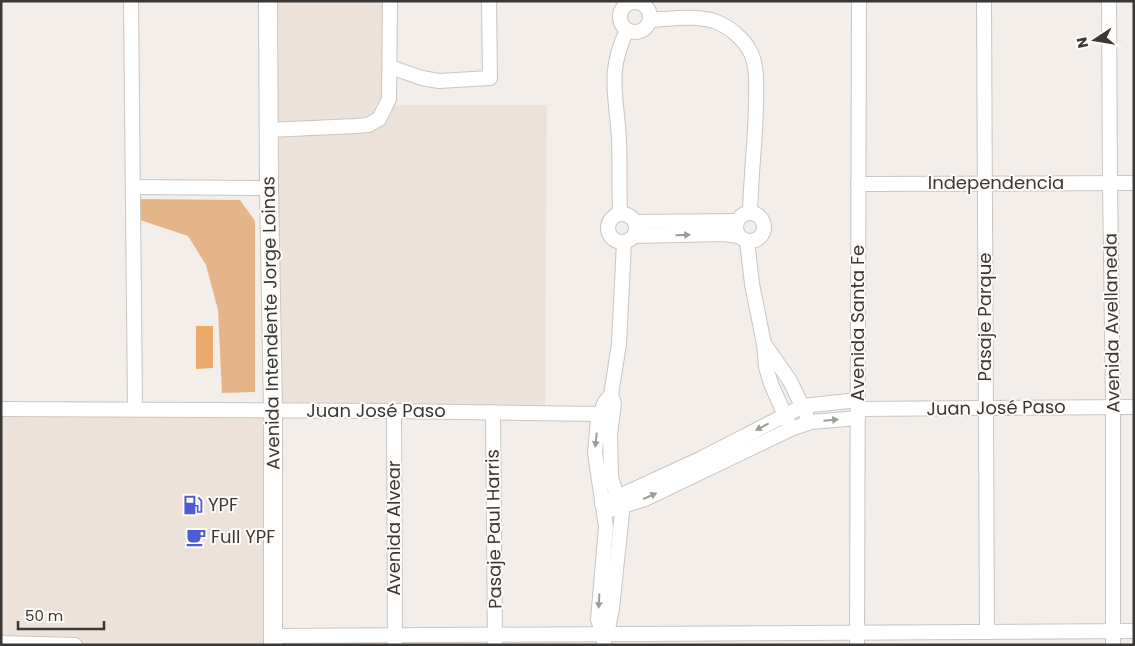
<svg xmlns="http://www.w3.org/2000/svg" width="1135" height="646" font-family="Poppins,sans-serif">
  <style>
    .built { fill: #ede2d9 }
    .green { fill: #e5b58a }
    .water { fill: #eca96c }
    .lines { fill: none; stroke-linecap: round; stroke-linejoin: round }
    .minor-casing { stroke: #cac5c1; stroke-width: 16 }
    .major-casing { stroke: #cac5c1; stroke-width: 20 }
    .minor { stroke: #fff; stroke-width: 14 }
    .major { stroke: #fff; stroke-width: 18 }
    .oneway { fill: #9c9c9a }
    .labels { text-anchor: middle; stroke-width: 4; stroke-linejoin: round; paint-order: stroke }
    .street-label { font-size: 18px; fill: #3a3836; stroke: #fffcf9 }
    .poi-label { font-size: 18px; fill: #3a3836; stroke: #fffcf9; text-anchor: start }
  </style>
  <rect width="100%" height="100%" fill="#f3eeea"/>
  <!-- built -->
  <path class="built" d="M268,1H390V67L396,105H547L545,413L273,411V645H75L1,643V409L273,410Z"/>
  <!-- green -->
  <path class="green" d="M141,199L240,200L255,221V392L222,393L218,310L206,265L188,236L140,220Z"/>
  <!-- water -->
  <path class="water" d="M196,326H213V368L196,369Z"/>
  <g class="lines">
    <defs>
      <g id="minor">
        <path d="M131,1L135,409"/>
        <path d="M984,1L987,632"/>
        <path d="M1109,1L1110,183L1113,407V645"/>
        <circle cx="635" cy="17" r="15"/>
        <path d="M650,20C671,19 694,15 714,21C729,26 744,39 751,53C758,70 756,88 756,106C755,142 751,177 750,212"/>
        <path d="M390,67L422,78L439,81L490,78L489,1"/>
        <path d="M269,130L355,126L368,125L379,119L389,99L390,1"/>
        <path d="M858,184L1134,183"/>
        <path d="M133,187L269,188"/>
        <circle cx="750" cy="227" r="14"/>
        <path d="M620,213C619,189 620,164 619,140C617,96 606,74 627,30"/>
        <circle cx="622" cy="228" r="14"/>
        <path d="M635,222L736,221"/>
        <path d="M634,236L724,234L738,236"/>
        <path d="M747,241L752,284L764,344L766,367L771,384L788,422"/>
        <path d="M765,345L790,381L806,414"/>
        <path d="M1,409L394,411L600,414"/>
        <path d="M858,409L1134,407"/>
        <path d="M394,411L395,645"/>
        <path d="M493,412L495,644"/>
        <path d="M602,504L702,458L803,406L858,400"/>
        <path d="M607,511L645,499L791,429L811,422L858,418"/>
        <path d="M604,635L609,624L612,608L622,513L611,477L610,434L614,403L611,395"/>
        <path d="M273,636L1134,631"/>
        <path d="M1,643L75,645"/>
        <path d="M604,645V635L598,620L606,527L595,453L598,419L605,402L611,395L619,344L624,242"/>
        <path d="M857,645L859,1"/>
      </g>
      <path id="major" d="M268,1L269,188L273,411V645"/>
    </defs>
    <!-- minor casing -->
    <use href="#minor" class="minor-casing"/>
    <!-- major casing -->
    <use href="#major" class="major-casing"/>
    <!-- minor -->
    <use href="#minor" class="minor"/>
    <!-- major -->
    <use href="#major" class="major"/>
  </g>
  <!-- one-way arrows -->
  <defs><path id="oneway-solid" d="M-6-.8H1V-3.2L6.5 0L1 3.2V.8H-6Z" transform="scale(1.25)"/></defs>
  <g class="oneway">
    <use href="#oneway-solid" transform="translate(683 235) rotate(-1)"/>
    <use href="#oneway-solid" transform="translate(831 420) rotate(-5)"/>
    <use href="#oneway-solid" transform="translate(762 427) rotate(152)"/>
    <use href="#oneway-solid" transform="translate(596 440) rotate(96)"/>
    <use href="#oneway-solid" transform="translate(650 496) rotate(-24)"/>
    <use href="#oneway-solid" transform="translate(599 601) rotate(93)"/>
  </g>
  <!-- icons -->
  <defs>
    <symbol id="fuel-bare" viewBox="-9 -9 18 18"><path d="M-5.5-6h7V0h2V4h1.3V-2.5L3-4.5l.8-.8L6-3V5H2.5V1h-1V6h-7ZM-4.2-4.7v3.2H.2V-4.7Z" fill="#4c5cd1" stroke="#fffcf9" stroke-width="2.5" paint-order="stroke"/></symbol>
    <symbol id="cafe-bare" viewBox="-9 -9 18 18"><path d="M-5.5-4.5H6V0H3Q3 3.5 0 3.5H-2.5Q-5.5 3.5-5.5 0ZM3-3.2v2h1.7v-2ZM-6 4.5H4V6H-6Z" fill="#4c5cd1" stroke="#fffcf9" stroke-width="2.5" paint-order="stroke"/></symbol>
  </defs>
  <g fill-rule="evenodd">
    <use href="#fuel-bare" x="179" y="491" width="28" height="28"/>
    <use href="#cafe-bare" x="182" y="523" width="28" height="28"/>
  </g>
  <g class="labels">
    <!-- street labels -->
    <g class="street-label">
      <text x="996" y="189">Independencia</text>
      <text transform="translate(985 317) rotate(-90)" y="6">Pasaje Parque</text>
      <text transform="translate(271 323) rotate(-91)" y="6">Avenida Intendente Jorge Loinas</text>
      <text transform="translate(858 323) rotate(-90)" y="6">Avenida Santa Fe</text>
      <text transform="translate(1112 323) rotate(-91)" y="6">Avenida Avellaneda</text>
      <text transform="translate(996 408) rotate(-1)" y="6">Juan José Paso</text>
      <text x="376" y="417">Juan José Paso</text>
      <text transform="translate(394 528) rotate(-90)" y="6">Avenida Alvear</text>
      <text transform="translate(494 529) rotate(-91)" y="6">Pasaje Paul Harris</text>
    </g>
    <!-- poi labels -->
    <g class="poi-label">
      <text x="208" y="511">YPF</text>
      <text x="211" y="543">Full YPF</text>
    </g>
  </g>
  <!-- border -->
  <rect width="1135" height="646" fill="none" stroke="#3a3836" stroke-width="5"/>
  <!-- north arrow -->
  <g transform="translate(1095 40) rotate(258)" stroke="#fffcf9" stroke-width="4" paint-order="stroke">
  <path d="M0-4L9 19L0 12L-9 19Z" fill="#3a3836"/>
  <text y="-8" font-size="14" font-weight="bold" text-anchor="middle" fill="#3a3836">N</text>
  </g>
  <!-- scale -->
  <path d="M18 621v8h86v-8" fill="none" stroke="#3a3836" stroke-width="2.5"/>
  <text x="25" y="621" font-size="15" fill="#3a3836" stroke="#fffcf9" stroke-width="4" paint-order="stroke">50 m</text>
</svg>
